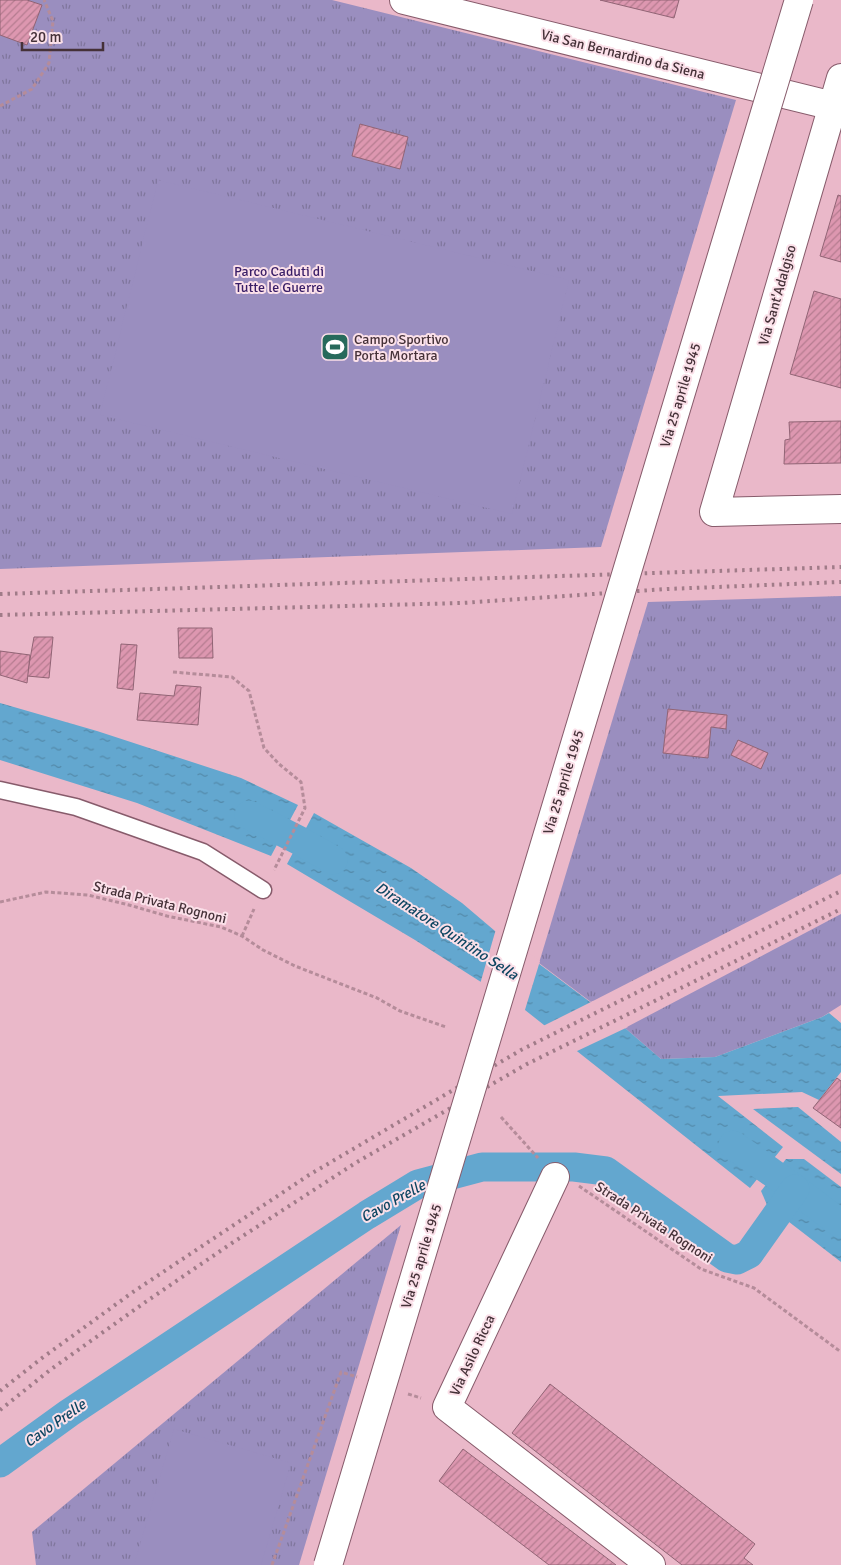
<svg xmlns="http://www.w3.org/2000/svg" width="841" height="1565" font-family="Signika,sans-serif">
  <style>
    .grass { fill: url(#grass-tufts) }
    .pitch { fill: #9a8ebf }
    .water { fill: url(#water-ripples) }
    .pier { fill: #eab8c9 }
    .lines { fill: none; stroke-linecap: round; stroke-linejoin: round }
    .canal { stroke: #63a7cf; stroke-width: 29 }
    .building { fill: url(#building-hatch); stroke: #916475 }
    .service-casing { stroke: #875b6b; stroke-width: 19 }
    .minor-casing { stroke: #875b6b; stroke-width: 30 }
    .path { stroke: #b58c9a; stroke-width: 3; stroke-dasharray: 4 2.5; stroke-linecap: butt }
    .service { stroke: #fff; stroke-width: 16 }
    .minor { stroke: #fff; stroke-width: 28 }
    .rail { stroke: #a07b88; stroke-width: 4; stroke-dasharray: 2.5 5; stroke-linecap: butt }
    .tertiary-bridge-casing { stroke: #875b6b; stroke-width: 30; stroke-linecap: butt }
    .tertiary-bridge { stroke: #fff; stroke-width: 28 }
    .labels { text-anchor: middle; stroke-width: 4; stroke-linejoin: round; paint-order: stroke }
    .street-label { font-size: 14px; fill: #453138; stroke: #fbe0e9 }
    .park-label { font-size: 14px; fill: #381d66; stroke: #fbe0e9 }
    .poi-label { font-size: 14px; fill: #453138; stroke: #fbe0e9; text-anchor: start }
    .water-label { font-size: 15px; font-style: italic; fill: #0d4561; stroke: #fbe0e9 }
  </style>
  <defs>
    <pattern id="grass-tufts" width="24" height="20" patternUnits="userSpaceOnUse" patternTransform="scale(1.25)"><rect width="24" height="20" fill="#9a8ebf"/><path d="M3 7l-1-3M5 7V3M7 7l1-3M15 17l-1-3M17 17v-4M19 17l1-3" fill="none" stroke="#7f759c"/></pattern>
    <pattern id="water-ripples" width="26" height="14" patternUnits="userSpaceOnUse" patternTransform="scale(1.25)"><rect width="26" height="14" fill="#63a7cf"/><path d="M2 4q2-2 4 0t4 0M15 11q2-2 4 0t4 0" fill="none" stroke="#5389a9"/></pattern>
    <pattern id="building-hatch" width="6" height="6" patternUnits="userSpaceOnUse" patternTransform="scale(1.25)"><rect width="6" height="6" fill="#dd97b0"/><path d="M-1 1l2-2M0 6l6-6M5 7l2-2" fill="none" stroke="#b57c90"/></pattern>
  </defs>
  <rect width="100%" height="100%" fill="#eab8c9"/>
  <!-- grass -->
  <g class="grass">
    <path d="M0,0H332L736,100L601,547L0,569Z"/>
    <path d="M841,596V874L591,1002L539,963L648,602Z"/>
    <path d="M841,914V1005L822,1017L715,1057L661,1059L625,1028Z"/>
    <path d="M401,1225L299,1565H36L32,1532Z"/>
  </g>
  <!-- pitch -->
  <g class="pitch">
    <path d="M158,180L569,280L512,514L100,415Z"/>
    <path d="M174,1429L291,1463L261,1565H134Z"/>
  </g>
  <!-- water -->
  <g class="water">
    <path d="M0,703L97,731L241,778L298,805L271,856L137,803L0,760Z"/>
    <path d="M314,813L411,868L462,903L495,931L625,1028L661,1059L715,1057L822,1017L829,1013L841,1023V1072L819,1100L802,1092L718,1096L783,1147L750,1188L525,1010L415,940L287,864Z"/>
    <path d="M798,1107L841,1142V1174L753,1109Z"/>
    <path d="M786,1159H804L841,1187V1262L767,1205L761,1191Z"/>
  </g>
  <!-- pier -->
  <g class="pier">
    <path d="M496,929L540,961L524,1013L480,984Z"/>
    <path d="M593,1001L628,1027L575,1052L541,1027Z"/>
  </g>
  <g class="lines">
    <!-- canal -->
    <g class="canal">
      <path d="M249,815L300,841L333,860"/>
      <path d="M733,1145L795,1189L841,1224"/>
      <path d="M0,1463L69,1413L367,1215L418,1184L482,1167H574L606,1171L727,1258L737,1260L749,1254L795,1189"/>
    </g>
  </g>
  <!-- building -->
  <g class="building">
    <path d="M0,0H27L42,5L27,45L0,35Z"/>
    <path d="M600,0H679L674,18Z"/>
    <path d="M360,124L408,137L400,169L352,156Z"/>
    <path d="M838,195L841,196V262L820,256Z"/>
    <path d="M814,291L841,299V388L790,374Z"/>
    <path d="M841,421V463L784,464L785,440L790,439L789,422Z"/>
    <path d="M178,628H212L213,658H179Z"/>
    <path d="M34,637H53L49,678L27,676Z"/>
    <path d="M121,644L137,645L133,690L117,688Z"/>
    <path d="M0,651L30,655L27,683L0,675Z"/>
    <path d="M176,685L201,687L198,725L137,720L140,693L174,696Z"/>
    <path d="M668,709L727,715L726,729L711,727L708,758L663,753Z"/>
    <path d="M738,740L768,753L761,769L731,755Z"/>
    <path d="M837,1078L841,1081V1128L813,1108Z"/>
    <path d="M550,1384L755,1544L744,1558L753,1565H682L512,1433Z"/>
    <path d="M463,1449L616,1565H549L439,1481Z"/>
  </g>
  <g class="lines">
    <defs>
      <path id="service" d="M0,790L76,807L203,852L263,890"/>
      <g id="minor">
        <path d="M404,0L841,108"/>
        <path d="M841,78L714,512L841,509"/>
        <path d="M555,1177L447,1407L651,1565"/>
      </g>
    </defs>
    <!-- service casing -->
    <use href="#service" class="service-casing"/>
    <!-- minor casing -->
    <use href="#minor" class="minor-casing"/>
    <!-- path -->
    <g class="path">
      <path d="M0,106L32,89L49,63L53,21L44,0"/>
      <path d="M173,672L232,677L249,691L264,748L279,764L301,782L305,808L274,870"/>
      <path d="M0,902L46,892L88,895L129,905L167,916L221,927L242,936L263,950L295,966L377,998L400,1011L446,1027"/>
      <path d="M242,936L254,909"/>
      <path d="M501,1117L538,1158"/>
      <path d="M579,1186L701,1269L754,1288L841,1352"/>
      <path d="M408,1394L421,1398"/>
      <path d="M272,1565L341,1372L357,1377"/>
    </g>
    <!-- service -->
    <use href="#service" class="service"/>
    <!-- minor -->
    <use href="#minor" class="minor"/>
    <!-- rail -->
    <g class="rail">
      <path d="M0,594L841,567"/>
      <path d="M0,615L462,603L667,589L841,582"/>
      <path d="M0,1391L42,1358L133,1292L309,1175L521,1050L841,891"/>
      <path d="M0,1410L50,1370L144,1303L232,1243L357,1162L527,1064L841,909"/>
    </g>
    <defs>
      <path id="tertiary-bridge" d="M328,1565L799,0"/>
    </defs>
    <!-- tertiary-bridge casing -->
    <use href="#tertiary-bridge" class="tertiary-bridge-casing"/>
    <!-- tertiary-bridge -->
    <use href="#tertiary-bridge" class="tertiary-bridge"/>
  </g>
  <!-- icons -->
  <defs>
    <symbol id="stadium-square" viewBox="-11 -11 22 22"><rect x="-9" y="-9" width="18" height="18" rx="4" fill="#276a5b" stroke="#fbe0e9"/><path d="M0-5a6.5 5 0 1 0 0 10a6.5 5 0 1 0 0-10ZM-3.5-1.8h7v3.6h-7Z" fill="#fff"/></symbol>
  </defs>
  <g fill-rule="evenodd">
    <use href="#stadium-square" x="319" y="331" width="32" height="32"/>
  </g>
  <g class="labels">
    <!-- street labels -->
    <g class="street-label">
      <text transform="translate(623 54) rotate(14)" y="5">Via San Bernardino da Siena</text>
      <text transform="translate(777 295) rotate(-74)" y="5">Via Sant'Adalgiso</text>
      <text transform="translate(680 395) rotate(-73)" y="5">Via 25 aprile 1945</text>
      <text transform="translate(563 782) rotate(-73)" y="5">Via 25 aprile 1945</text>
      <text transform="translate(160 902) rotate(14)" y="5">Strada Privata Rognoni</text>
      <text transform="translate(654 1222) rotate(33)" y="5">Strada Privata Rognoni</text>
      <text transform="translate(421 1256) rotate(-73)" y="5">Via 25 aprile 1945</text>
      <text transform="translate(472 1355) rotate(-65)" y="5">Via Asilo Ricca</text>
    </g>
    <!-- park labels -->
    <g class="park-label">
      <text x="279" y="276">Parco Caduti di<tspan x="279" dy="16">Tutte le Guerre</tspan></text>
    </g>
    <!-- poi labels -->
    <g class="poi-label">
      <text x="354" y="344">Campo Sportivo<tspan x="354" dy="16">Porta Mortara</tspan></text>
    </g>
    <!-- water labels -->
    <g class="water-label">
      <text transform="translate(447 931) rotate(33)" y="5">Diramatore Quintino Sella</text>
      <text transform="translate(393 1201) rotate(-29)" y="5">Cavo Prelle</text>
      <text transform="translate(55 1423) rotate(-35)" y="5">Cavo Prelle</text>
    </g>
  </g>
  <!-- scale -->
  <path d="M22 42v8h81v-8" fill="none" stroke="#453138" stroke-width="2.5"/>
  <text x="30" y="42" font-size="15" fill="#453138" stroke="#fbe0e9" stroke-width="4" paint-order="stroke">20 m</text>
</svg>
